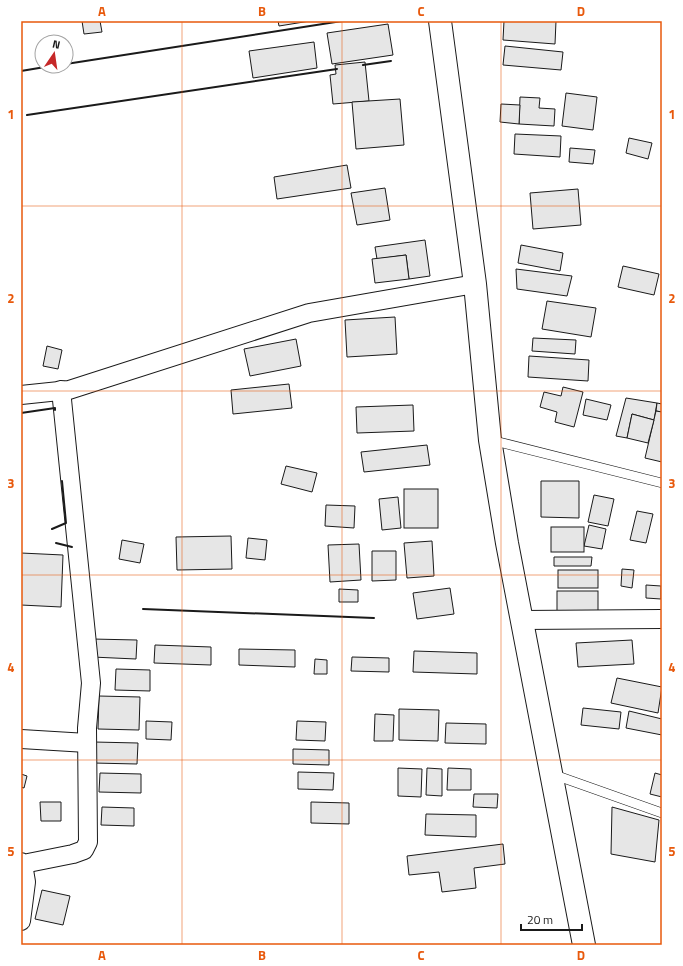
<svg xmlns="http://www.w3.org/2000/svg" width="683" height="966" font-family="'Titillium Web',sans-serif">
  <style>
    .building { fill: #e6e6e6; stroke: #1a1a1a }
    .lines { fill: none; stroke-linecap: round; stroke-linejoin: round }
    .service-casing { stroke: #1a1a1a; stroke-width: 10 }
    .minor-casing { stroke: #1a1a1a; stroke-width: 20 }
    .trunk-casing { stroke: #1a1a1a; stroke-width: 24 }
    .service { stroke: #fff; stroke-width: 9 }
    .minor { stroke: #fff; stroke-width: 18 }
    .trunk { stroke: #fff; stroke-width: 22 }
    .wall { stroke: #1a1a1a; stroke-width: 2 }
    .grid { fill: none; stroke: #e8590c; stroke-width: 1; stroke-opacity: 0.55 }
    .neatline { fill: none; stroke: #e8590c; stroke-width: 1.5 }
    .grid-label { font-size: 13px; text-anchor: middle; font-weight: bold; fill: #e8590c }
  </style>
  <rect width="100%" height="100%" fill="#fff"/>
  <!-- building -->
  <g class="building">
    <path d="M82,21H100L102,32L84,34Z"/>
    <path d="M278,21H310L279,26Z"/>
    <path d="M504,21H556L555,44L503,40Z"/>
    <path d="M388,24L393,55L332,64L327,33Z"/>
    <path d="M314,42L317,68L253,78L249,51Z"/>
    <path d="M505,46L563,52L561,70L503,65Z"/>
    <path d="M365,62L369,101L333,104L330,75L336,74L335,65Z"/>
    <path d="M566,93L597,97L593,130L562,126Z"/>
    <path d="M520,97L540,98L539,108L555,109L554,126L519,124Z"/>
    <path d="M400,99L404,145L356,149L352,102Z"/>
    <path d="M501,104L520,105L519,124L500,122Z"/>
    <path d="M515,134L561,136L560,157L514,154Z"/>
    <path d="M629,138L652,143L648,159L626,153Z"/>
    <path d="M570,148L595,150L593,164L569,162Z"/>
    <path d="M347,165L351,188L277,199L274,177Z"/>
    <path d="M385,188L390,220L357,225L351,193Z"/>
    <path d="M578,189L581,225L533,229L530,193Z"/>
    <path d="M425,240L430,276L409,279L406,255L377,259L375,247Z"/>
    <path d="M521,245L563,253L560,271L518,263Z"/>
    <path d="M406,255L409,279L375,283L372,259Z"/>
    <path d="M623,266L659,274L654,295L618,287Z"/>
    <path d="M516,269L572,276L567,296L517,289Z"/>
    <path d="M547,301L596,308L591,337L542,329Z"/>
    <path d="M395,317L397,354L347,357L345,320Z"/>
    <path d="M533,338L576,340L575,354L532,351Z"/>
    <path d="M296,339L301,366L250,376L244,349Z"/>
    <path d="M47,346L62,350L58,369L43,366Z"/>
    <path d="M529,356L589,360L588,381L528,377Z"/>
    <path d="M289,384L292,408L233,414L231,390Z"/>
    <path d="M563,387L583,392L574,427L555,422L557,412L540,407L544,392L561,396Z"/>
    <path d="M626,398L657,403L654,420L632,414L627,438L616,436Z"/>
    <path d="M586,399L611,405L607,420L583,415Z"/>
    <path d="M657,403L662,404V412L656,411Z"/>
    <path d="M413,405L414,431L357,433L356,407Z"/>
    <path d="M656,411L662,412V462L645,458Z"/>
    <path d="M632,414L654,420L648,443L627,438Z"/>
    <path d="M427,445L430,465L364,472L361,452Z"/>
    <path d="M286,466L317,473L312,492L281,484Z"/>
    <path d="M541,481H579V518L541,517Z"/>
    <rect x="404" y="489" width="34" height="39"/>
    <path d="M594,495L614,499L608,526L588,522Z"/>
    <path d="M398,497L401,528L382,530L379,499Z"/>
    <path d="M326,505L355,506L354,528L325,526Z"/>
    <path d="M637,511L653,514L646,543L630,540Z"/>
    <path d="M589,525L606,529L602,549L584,546Z"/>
    <rect x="551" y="527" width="33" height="25"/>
    <path d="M231,536L232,569L177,570L176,537Z"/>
    <path d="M248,538L267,540L265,560L246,558Z"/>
    <path d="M122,540L144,544L140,563L119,559Z"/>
    <path d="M432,541L434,576L407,578L404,543Z"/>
    <path d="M359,544L361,580L330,582L328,545Z"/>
    <path d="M372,551H396V580L372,581Z"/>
    <path d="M21,553L63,555L61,607L21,605Z"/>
    <path d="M554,557H592L591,566H554Z"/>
    <path d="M622,569L634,570L632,588L621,586Z"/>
    <rect x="558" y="570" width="40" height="18"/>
    <path d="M646,585L661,586V599L646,598Z"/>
    <path d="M450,588L454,614L417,619L413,593Z"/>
    <path d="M339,589L358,590V602H339Z"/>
    <rect x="557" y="591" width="41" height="21"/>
    <path d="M92,639L137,640L136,659L92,657Z"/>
    <path d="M632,640L634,664L578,667L576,643Z"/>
    <path d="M155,645L211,647V665L154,663Z"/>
    <path d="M239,649L295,650V667L239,665Z"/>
    <path d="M414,651L477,653V674L413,672Z"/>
    <path d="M352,657L389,658V672L351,671Z"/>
    <path d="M315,659L327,660V674H314Z"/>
    <path d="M116,669L150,670V691L115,690Z"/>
    <path d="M617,678L662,687L658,713L611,703Z"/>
    <path d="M99,696L140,697L139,730L98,729Z"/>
    <path d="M583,708L621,712L619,729L581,725Z"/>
    <path d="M399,709L439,710L438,741L399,740Z"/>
    <path d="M629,711L662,719V735L626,728Z"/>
    <path d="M375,714L394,715L393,741H374Z"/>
    <path d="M146,721L172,722L171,740L146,739Z"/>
    <path d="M297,721L326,722L325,741L296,740Z"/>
    <path d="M446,723L486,724V744L445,743Z"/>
    <path d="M94,742L138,743L137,764L93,763Z"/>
    <path d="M293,749L329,750V765L293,764Z"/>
    <path d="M398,768L422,769L421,797L398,796Z"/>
    <path d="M427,768L442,769V796L426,795Z"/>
    <path d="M448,768L471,769V790H447Z"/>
    <path d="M298,772L334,773L333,790L298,789Z"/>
    <path d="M100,773L141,774V793L99,792Z"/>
    <path d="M655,773L662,775V797L650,794Z"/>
    <path d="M21,774L27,776L24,788L21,787Z"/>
    <path d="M474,794H498L497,808L473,807Z"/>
    <path d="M40,802H61V821H41Z"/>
    <path d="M311,802L349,803V824L311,823Z"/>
    <path d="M102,807L134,808V826L101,825Z"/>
    <path d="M612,807L659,820L655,862L611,854Z"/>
    <path d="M426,814L476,815V837L425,835Z"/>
    <path d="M503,844L505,864L474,868L476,888L442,892L439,872L409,875L407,856Z"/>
    <path d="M42,890L70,896L63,925L35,919Z"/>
  </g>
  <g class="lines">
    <defs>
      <g id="service">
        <path d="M491,440L662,483"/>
        <path d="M552,774L662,813"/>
      </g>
      <g id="minor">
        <path d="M21,395L69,390L309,313L475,284"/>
        <path d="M522,620L662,619"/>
        <path d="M21,739L87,743"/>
        <path d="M21,862L23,864L73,854L84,850L88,842L87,728L91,683L61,390"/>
        <path d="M21,921L26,882L23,864"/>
      </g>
      <path id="trunk" d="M440,21L475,284L490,440L507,543L584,945"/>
    </defs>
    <!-- service casing -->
    <use href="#service" class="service-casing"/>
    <!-- minor casing -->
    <use href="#minor" class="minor-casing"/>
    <!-- trunk casing -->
    <use href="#trunk" class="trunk-casing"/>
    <!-- service -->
    <use href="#service" class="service"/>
    <!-- minor -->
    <use href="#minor" class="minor"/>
    <!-- trunk -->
    <use href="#trunk" class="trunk"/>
    <!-- wall -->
    <g class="wall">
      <path d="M66,64L342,21"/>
      <path d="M363,65L391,61"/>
      <path d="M21,71L51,66"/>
      <path d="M27,115L337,69"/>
      <path d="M21,413L55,408V410"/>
      <path d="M52,529L66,523L62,481"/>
      <path d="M56,543L72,547"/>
      <path d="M143,609L374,618"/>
    </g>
  </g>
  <!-- grid -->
  <path class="grid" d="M182,21V945M342,21V945M501,21V945M21,206H662M21,391H662M21,575H662M21,760H662"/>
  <!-- border -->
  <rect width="683" height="966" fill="none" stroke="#ffffff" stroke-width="44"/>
  <!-- north arrow -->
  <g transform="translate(54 54) rotate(13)"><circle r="19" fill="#ffffff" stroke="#a3a3a3"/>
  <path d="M0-3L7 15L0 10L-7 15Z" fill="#c62828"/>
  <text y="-6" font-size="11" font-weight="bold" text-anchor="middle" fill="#1a1a1a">N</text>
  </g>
  <!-- scale -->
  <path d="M521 924v6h61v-6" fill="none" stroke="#1a1a1a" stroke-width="2"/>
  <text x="527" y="924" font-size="12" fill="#1a1a1a" stroke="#ffffff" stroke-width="3" paint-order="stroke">20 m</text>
  <rect x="22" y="22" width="639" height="922" class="neatline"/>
  <g class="grid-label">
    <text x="102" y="16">A</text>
    <text x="262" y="16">B</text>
    <text x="421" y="16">C</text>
    <text x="581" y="16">D</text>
    <text x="11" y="119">1</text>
    <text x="672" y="119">1</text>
    <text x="11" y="303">2</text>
    <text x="672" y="303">2</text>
    <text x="11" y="488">3</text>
    <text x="672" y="488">3</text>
    <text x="11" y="672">4</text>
    <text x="672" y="672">4</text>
    <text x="11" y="856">5</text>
    <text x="672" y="856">5</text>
    <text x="102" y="960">A</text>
    <text x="262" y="960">B</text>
    <text x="421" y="960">C</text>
    <text x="581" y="960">D</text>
  </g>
</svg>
